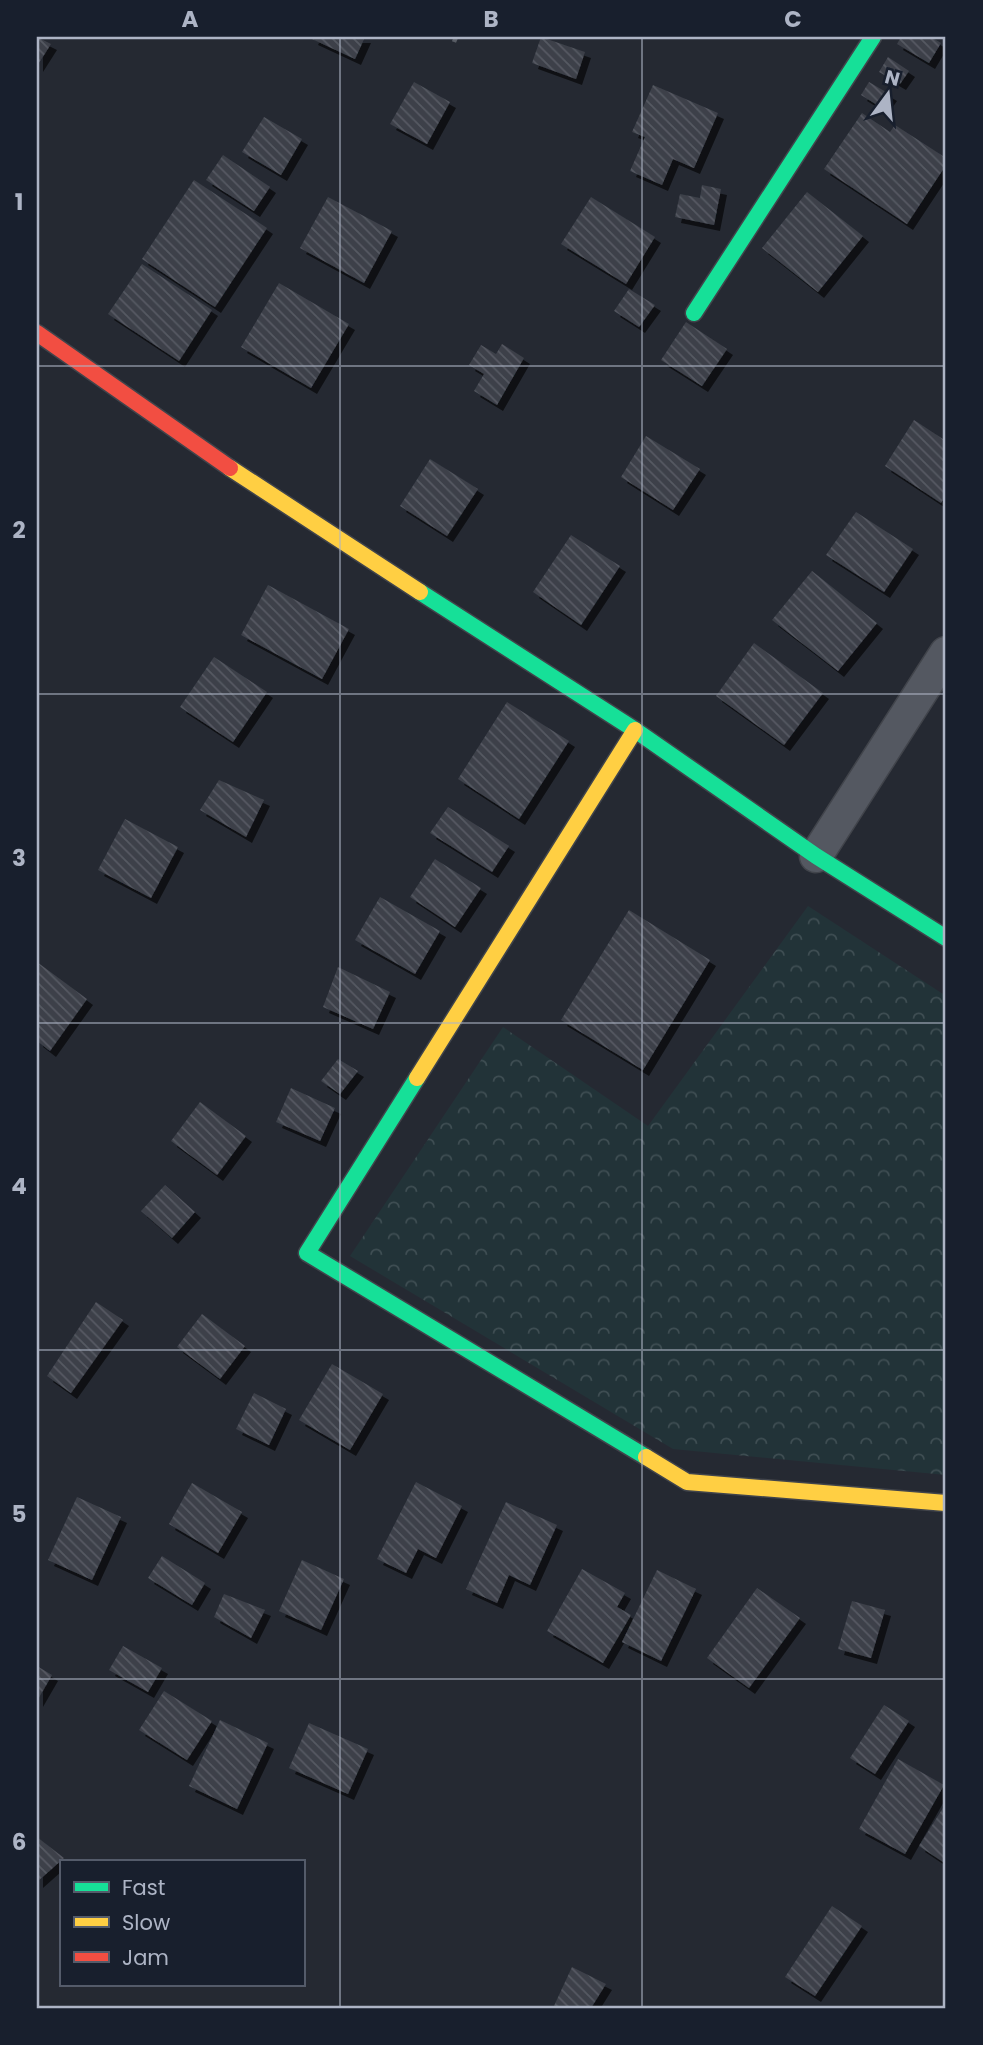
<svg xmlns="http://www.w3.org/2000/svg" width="983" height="2045" font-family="Poppins,sans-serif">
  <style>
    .park { fill: url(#park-crowns) }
    .building { fill: url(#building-back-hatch); filter: url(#shadow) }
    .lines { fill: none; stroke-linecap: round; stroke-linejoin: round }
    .street-casing { stroke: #41444b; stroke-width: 35 }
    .fast-casing { stroke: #41444b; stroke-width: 19 }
    .slow-casing { stroke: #41444b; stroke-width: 19 }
    .jam-casing { stroke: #41444b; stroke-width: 19 }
    .path { stroke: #585c64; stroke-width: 4.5; stroke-dasharray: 5 5; stroke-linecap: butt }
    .street { stroke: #545861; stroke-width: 32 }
    .fast { stroke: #16e098; stroke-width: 16 }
    .slow { stroke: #ffcf43; stroke-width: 16 }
    .jam { stroke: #f24e42; stroke-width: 16 }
    .grid { fill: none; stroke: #adb4c5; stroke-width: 2; stroke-opacity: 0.55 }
    .neatline { fill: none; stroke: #adb4c5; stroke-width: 2.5 }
    .grid-label { font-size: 23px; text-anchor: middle; font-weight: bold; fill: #adb4c5 }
  </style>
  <defs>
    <pattern id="park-crowns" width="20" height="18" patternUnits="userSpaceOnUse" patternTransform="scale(1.75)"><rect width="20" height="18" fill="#223338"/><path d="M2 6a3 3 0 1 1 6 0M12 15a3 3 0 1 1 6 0" fill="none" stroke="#3f4e53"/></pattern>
    <pattern id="building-back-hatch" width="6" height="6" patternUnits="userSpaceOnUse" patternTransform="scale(1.75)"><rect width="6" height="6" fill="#3c4049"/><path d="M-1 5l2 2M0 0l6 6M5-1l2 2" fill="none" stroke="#565962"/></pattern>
    <filter id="shadow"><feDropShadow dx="6" dy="6" stdDeviation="0" flood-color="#0009"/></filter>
  </defs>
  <rect width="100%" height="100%" fill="#252932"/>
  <!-- park -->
  <path class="park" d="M808,906L946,996V1475L673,1449L350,1256L503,1027L648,1126Z"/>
  <!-- building -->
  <g class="building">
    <path d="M37,37L51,44L37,66Z"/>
    <path d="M313,37H365L355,59L312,39Z"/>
    <path d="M541,37L585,52L576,79L532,63Z"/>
    <path d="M901,37H931L941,43L929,63L897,44Z"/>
    <path d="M888,57L909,71L900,84L879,72Z"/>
    <path d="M414,82L450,102L427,144L390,124Z"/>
    <path d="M869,82L891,95L882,108L861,95Z"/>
    <path d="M653,85L718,113L694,168L673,159L662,185L630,171L645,137L632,132Z"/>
    <path d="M862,113L890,132L895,125L946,158V165L907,224L824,169Z"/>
    <path d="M264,117L302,139L281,175L242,152Z"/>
    <path d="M223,155L270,187L254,211L206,180Z"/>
    <path d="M194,180L267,228L215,307L142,259Z"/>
    <path d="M702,185L721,189L714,225L675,217L680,194L700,198Z"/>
    <path d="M807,192L863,236L818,292L762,248Z"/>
    <path d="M328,197L392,231L364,283L300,248Z"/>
    <path d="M591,197L655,237L626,284L561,244Z"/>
    <path d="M142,264L212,310L179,361L108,314Z"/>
    <path d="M279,283L349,324L311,388L241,347Z"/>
    <path d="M629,289L655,305L639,327L614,311Z"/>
    <path d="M686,322L727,349L702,386L661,360Z"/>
    <path d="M502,344L524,358L497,405L474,391L484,374L469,365L481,345L496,354Z"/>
    <path d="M914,420L946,441V494L941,503L885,466Z"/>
    <path d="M646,436L700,469L673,510L621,477Z"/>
    <path d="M430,459L478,489L447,536L400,506Z"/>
    <path d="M856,512L913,549L884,592L826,555Z"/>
    <path d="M571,535L620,566L581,625L533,592Z"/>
    <path d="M812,571L877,623L838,671L772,620Z"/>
    <path d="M268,585L349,629L322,679L241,635Z"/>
    <path d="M754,643L823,693L784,745L716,696Z"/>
    <path d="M214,657L267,692L233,742L180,707Z"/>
    <path d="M507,702L569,741L519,819L458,779Z"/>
    <path d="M219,780L264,800L246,837L200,810Z"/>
    <path d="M448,807L509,846L492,872L430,833Z"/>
    <path d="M125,819L178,847L151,898L98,870Z"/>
    <path d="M435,859L481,888L455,927L410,897Z"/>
    <path d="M380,897L440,931L415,974L355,940Z"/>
    <path d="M629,910L710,960L643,1070L561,1020Z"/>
    <path d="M37,962L87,999L50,1051L37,1041Z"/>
    <path d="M338,967L390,992L373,1029L323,1007Z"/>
    <path d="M338,1059L358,1071L340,1094L321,1081Z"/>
    <path d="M291,1088L335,1108L320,1141L276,1122Z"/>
    <path d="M200,1102L246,1136L217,1175L171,1141Z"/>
    <path d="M165,1185L195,1212L172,1238L141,1211Z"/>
    <path d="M96,1302L123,1320L71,1393L47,1376Z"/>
    <path d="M202,1314L245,1346L220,1379L177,1347Z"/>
    <path d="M332,1364L383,1394L350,1450L299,1420Z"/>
    <path d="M254,1393L286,1409L269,1445L236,1429Z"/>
    <path d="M416,1482L462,1506L436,1558L418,1549L406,1573L377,1559Z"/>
    <path d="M192,1483L242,1512L218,1553L169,1524Z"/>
    <path d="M77,1497L121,1517L92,1580L48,1560Z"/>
    <path d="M506,1502L557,1525L530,1585L509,1575L497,1603L466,1589Z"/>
    <path d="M162,1556L205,1583L192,1605L148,1578Z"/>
    <path d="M302,1560L344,1579L321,1630L279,1611Z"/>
    <path d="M582,1569L625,1593L617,1607L631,1615L603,1663L547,1631Z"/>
    <path d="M657,1570L696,1589L661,1661L622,1642Z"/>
    <path d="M757,1588L800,1618L749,1688L707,1658Z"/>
    <path d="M224,1594L265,1610L251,1638L214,1617Z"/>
    <path d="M852,1601L885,1610L871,1658L838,1649Z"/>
    <path d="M123,1646L162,1668L148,1692L109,1670Z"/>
    <path d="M37,1666L52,1675L37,1701Z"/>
    <path d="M164,1691L212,1721L187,1760L139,1730Z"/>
    <path d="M884,1705L909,1721L875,1774L850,1758Z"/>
    <path d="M220,1720L268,1743L237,1809L189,1786Z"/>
    <path d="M309,1723L368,1749L348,1794L289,1768Z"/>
    <path d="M898,1759L944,1785L905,1854L859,1829Z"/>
    <path d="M946,1803V1864L919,1846Z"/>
    <path d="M37,1837L64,1858L37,1882Z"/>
    <path d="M832,1906L862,1926L815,1996L785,1977Z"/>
    <path d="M572,1967L606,1984L591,2008H553Z"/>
  </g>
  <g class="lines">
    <defs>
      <path id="street" d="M816,856L946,653"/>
      <g id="fast">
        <path d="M694,313L873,37"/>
        <path d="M420,592L635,730L816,856L946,938"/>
        <path d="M417,1078L307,1253L646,1457"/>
      </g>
      <g id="slow">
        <path d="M230,468L420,592"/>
        <path d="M417,1078L635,730"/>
        <path d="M646,1457L687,1482L946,1503"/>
      </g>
      <path id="jam" d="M37,333L230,468"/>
    </defs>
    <!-- street casing -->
    <use href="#street" class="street-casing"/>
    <!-- fast casing -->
    <use href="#fast" class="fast-casing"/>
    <!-- slow casing -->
    <use href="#slow" class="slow-casing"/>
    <!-- jam casing -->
    <use href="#jam" class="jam-casing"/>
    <!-- path -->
    <path class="path" d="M454,42L456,37"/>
    <!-- street -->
    <use href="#street" class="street"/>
    <!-- fast -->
    <use href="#fast" class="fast"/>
    <!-- slow -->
    <use href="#slow" class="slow"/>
    <!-- jam -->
    <use href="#jam" class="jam"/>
  </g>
  <!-- grid -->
  <path class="grid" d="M340,37V2008M642,37V2008M37,366H946M37,694H946M37,1023H946M37,1350H946M37,1679H946"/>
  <!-- border -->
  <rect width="983" height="2045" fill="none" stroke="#181f2d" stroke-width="77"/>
  <!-- legend -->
  <rect x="60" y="1860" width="245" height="126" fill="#181f2d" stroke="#545b6a" stroke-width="2"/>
  <rect x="74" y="1882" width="35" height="10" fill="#16e098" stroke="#545b6a" stroke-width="2"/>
  <text x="122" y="1895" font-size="21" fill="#adb4c5">Fast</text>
  <rect x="74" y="1917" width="35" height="10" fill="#ffcf43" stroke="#545b6a" stroke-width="2"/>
  <text x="122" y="1930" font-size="21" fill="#adb4c5">Slow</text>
  <rect x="74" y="1952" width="35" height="10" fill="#f24e42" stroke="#545b6a" stroke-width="2"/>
  <text x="122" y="1965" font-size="21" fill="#adb4c5">Jam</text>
  <!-- north arrow -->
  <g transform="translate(888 94) rotate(15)" stroke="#181f2d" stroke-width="5" paint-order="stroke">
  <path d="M0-5L12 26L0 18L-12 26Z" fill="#adb4c5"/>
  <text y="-10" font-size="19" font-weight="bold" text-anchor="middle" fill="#adb4c5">N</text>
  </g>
  <rect x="38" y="38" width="906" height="1969" class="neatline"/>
  <g class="grid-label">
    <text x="190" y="27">A</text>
    <text x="491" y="27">B</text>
    <text x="793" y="27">C</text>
    <text x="19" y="210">1</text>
    <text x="19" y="538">2</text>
    <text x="19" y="866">3</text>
    <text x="19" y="1194">4</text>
    <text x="19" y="1522">5</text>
    <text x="19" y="1850">6</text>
  </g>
</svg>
